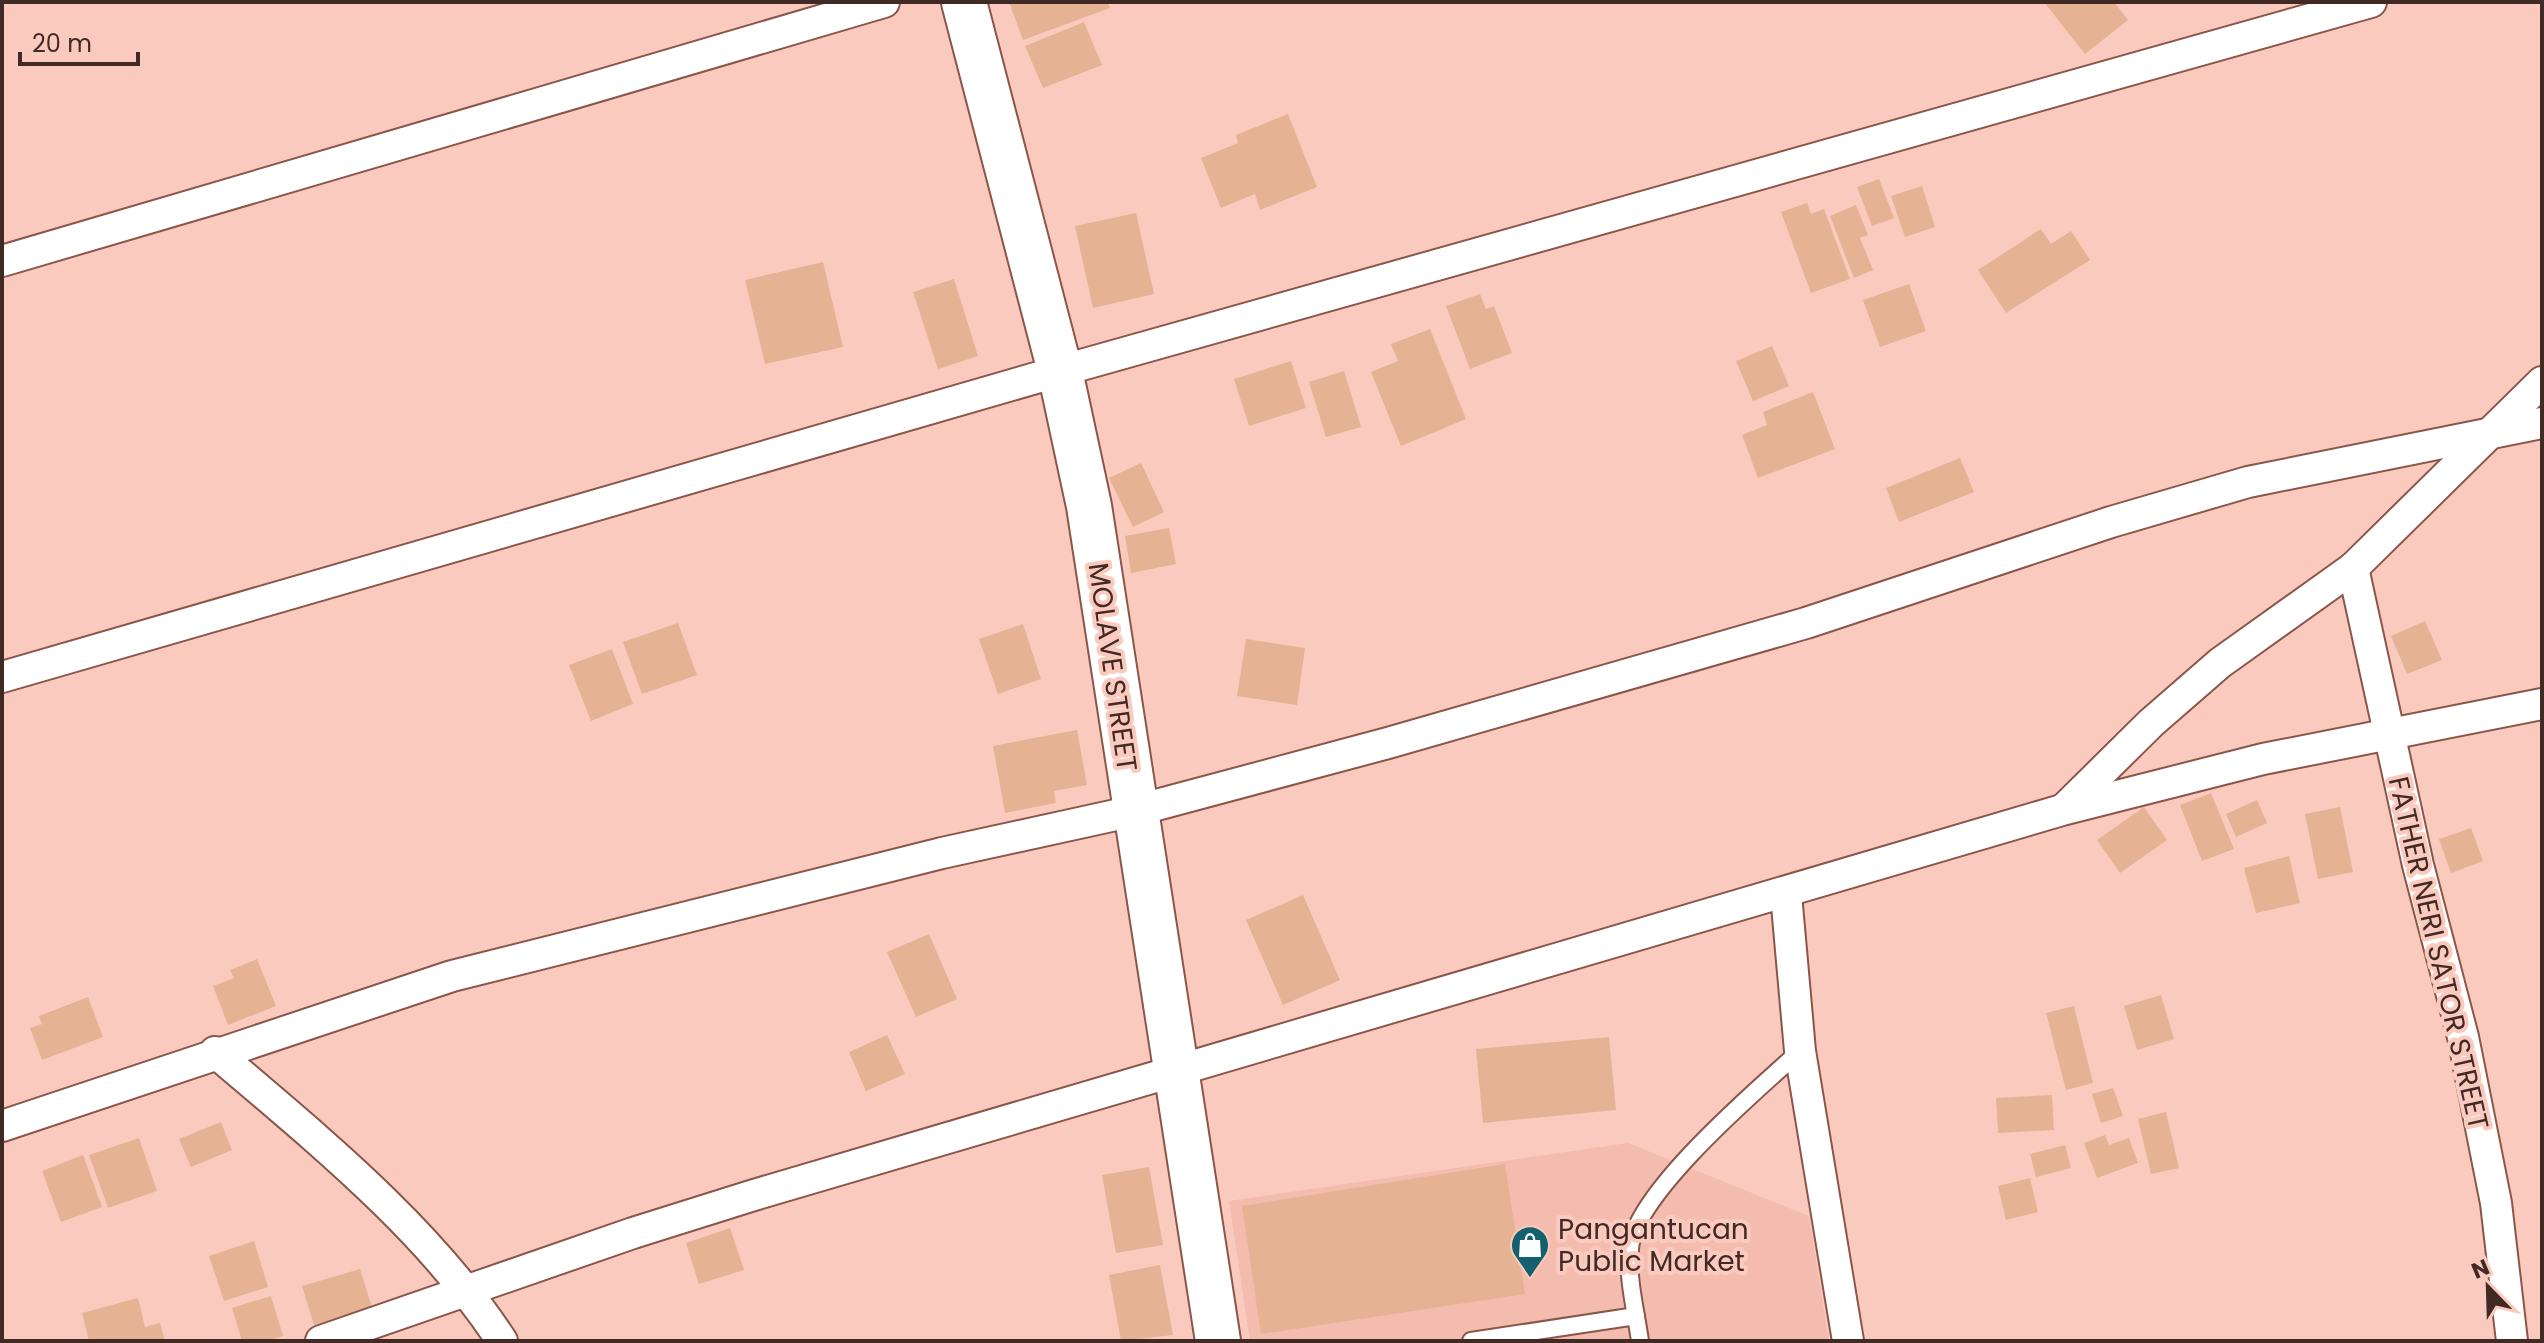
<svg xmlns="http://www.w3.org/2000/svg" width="2544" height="1343" font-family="Poppins,sans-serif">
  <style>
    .built { fill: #f3bcaf }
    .building { fill: #e5b393 }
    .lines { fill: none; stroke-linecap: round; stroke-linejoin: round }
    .lane-casing { stroke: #8b564a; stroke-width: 20 }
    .street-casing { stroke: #8b564a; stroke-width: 34 }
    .secondary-casing { stroke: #8b564a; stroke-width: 48 }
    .lane { stroke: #fff; stroke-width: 16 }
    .street { stroke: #fff; stroke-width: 30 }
    .secondary { stroke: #fff; stroke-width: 44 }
    .labels { text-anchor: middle; stroke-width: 8; stroke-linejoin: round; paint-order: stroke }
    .street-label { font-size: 28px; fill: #412924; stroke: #fbcabe }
    .poi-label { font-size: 28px; fill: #412924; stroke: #fbcabe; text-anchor: start }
  </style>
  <rect width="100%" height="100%" fill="#fbcabe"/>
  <!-- built -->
  <path class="built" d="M1628,1143L1809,1216L1829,1341H1250L1229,1201Z"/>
  <!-- building -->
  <g class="building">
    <path d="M1009,2H1108L1110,8L1023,40Z"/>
    <path d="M2044,2H2114L2128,20L2085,54Z"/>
    <path d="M1084,22L1102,65L1043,88L1025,46Z"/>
    <path d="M1288,114L1317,187L1260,210L1255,194L1221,208L1201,158L1238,143L1236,135Z"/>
    <path d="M1879,179L1894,218L1872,226L1857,187Z"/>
    <path d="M1922,186L1935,227L1905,237L1891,196Z"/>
    <path d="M1807,203L1811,214L1824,209L1850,279L1811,293L1781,212Z"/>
    <path d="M1856,205L1868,235L1860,238L1873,270L1854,278L1830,216Z"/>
    <path d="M1136,213L1154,294L1093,308L1075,226Z"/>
    <path d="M2041,229L2051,244L2071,231L2090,260L2006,313L1978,270Z"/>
    <path d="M823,262L843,347L765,364L745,280Z"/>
    <path d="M954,279L978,356L938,369L913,292Z"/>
    <path d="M1909,284L1926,331L1880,347L1863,300Z"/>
    <path d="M1480,294L1486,309L1494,306L1512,353L1470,369L1446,306Z"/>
    <path d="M1430,329L1466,419L1401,446L1371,372L1398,361L1391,344Z"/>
    <path d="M1772,346L1789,386L1753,401L1736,361Z"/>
    <path d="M1291,361L1306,408L1249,426L1234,379Z"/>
    <path d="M1344,371L1361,427L1326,437L1309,382Z"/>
    <path d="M1813,392L1835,449L1758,478L1742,435L1767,425L1763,412Z"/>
    <path d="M1960,458L1974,492L1899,522L1886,488Z"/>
    <path d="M1141,463L1164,512L1133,527L1109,478Z"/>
    <path d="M1169,528L1176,564L1131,573L1125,536Z"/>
    <path d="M2425,621L2442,660L2407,674L2391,636Z"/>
    <path d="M678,623L697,675L642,694L623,642Z"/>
    <path d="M1023,624L1041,679L998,694L979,639Z"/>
    <path d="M1246,639L1305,648L1297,705L1237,696Z"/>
    <path d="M612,649L633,704L591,721L569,665Z"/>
    <path d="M1077,730L1087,785L1054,791L1056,803L1005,813L993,746Z"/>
    <path d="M2211,793L2234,849L2202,861L2180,805Z"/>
    <path d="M2257,800L2267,823L2236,837L2226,814Z"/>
    <path d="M2144,807L2167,840L2120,873L2097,840Z"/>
    <path d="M2340,807L2353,872L2318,879L2305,814Z"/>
    <path d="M2471,828L2483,861L2451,873L2439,839Z"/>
    <path d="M2289,856L2300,903L2256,913L2244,868Z"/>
    <path d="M1303,895L1340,980L1283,1005L1246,920Z"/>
    <path d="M929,934L957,999L916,1017L887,952Z"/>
    <path d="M257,959L276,1006L228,1025L213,986L234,978L230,970Z"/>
    <path d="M2161,995L2174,1039L2137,1050L2124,1006Z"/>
    <path d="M88,997L103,1037L42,1060L30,1028L42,1024L39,1016Z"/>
    <path d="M2074,1006L2093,1083L2066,1090L2046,1013Z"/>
    <path d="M887,1035L905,1074L866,1091L849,1052Z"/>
    <path d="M1609,1037L1616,1110L1483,1123L1476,1049Z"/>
    <path d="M2113,1088L2123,1116L2101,1123L2092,1094Z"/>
    <path d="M2052,1095L2054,1130L1998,1133L1996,1098Z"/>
    <path d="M2166,1112L2179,1168L2151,1174L2138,1119Z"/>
    <path d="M221,1122L232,1150L191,1167L179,1139Z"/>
    <path d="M2105,1135L2109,1145L2129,1138L2138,1163L2097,1178L2084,1143Z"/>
    <path d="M139,1138L157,1191L108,1208L89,1155Z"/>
    <path d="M2065,1145L2071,1168L2036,1177L2030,1154Z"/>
    <path d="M83,1155L102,1207L61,1222L42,1171Z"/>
    <path d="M1505,1164L1525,1294L1261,1334L1242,1206Z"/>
    <path d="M1149,1167L1163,1245L1116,1253L1102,1175Z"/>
    <path d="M2030,1178L2038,1212L2006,1220L1998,1186Z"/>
    <path d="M730,1228L744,1270L699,1284L686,1243Z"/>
    <path d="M254,1241L268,1287L224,1301L209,1256Z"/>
    <path d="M1160,1265L1173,1335L1121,1341L1109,1275Z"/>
    <path d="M360,1269L372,1308L314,1325L302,1286Z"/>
    <path d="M271,1296L283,1336L267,1341H242L232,1308Z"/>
    <path d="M138,1298L145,1327L160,1323L165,1341H89L82,1313Z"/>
  </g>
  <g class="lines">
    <defs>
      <g id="lane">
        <path d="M1471,1341L1636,1316"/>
        <path d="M1640,1341C1636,1312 1627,1278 1630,1249C1634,1194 1758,1089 1800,1051"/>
      </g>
      <g id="street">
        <path d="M2,261L884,2"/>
        <path d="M2353,568L2418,865L2463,1037L2496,1203L2512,1341"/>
        <path d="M2,677L1060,371L2371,2"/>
        <path d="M2064,809L2151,723L2220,663L2353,568L2542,382"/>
        <path d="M1786,894L1800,1051L1848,1341"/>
        <path d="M215,1052C318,1140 428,1228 502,1341"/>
        <path d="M2,1126L452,976L942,853L1134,811L1388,743L1806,623L2111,522L2248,482L2542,423"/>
        <path d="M321,1341L633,1233L754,1195L2062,810L2263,759L2542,704"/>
      </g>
      <path id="secondary" d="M964,2L1060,371L1089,506L1218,1341"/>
    </defs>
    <!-- lane casing -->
    <use href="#lane" class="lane-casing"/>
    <!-- street casing -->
    <use href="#street" class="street-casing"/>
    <!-- secondary casing -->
    <use href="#secondary" class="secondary-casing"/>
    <!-- lane -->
    <use href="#lane" class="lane"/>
    <!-- street -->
    <use href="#street" class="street"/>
    <!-- secondary -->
    <use href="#secondary" class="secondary"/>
  </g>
  <!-- icons -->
  <defs>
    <symbol id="shop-pin" viewBox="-11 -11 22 30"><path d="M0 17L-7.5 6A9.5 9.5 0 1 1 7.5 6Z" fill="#15606e" stroke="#fbcabe"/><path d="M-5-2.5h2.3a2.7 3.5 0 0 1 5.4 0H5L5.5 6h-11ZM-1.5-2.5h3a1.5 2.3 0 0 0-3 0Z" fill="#fff"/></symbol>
  </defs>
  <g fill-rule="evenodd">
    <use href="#shop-pin" x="1508" y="1223" width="44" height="60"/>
  </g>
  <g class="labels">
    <!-- street labels -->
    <g class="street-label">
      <text transform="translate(1113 667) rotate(82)" y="10">MOLAVE STREET</text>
      <text transform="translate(2439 953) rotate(77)" y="10">FATHER NERI SATOR STREET</text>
    </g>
    <!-- poi labels -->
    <g class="poi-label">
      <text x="1558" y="1239">Pangantucan<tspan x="1558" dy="32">Public Market</tspan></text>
    </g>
  </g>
  <!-- border -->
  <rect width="2544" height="1343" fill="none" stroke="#412924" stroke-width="8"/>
  <!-- north arrow -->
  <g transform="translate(2488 1287) rotate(337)" stroke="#fbcabe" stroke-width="6" paint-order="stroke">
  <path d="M0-6L14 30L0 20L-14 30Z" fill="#412924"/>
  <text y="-12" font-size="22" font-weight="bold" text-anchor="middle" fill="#412924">N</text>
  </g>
  <!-- scale -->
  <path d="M20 52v12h118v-12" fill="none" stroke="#412924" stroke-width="4"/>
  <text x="32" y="52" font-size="24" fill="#412924" stroke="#fbcabe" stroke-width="6" paint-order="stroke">20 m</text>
</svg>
